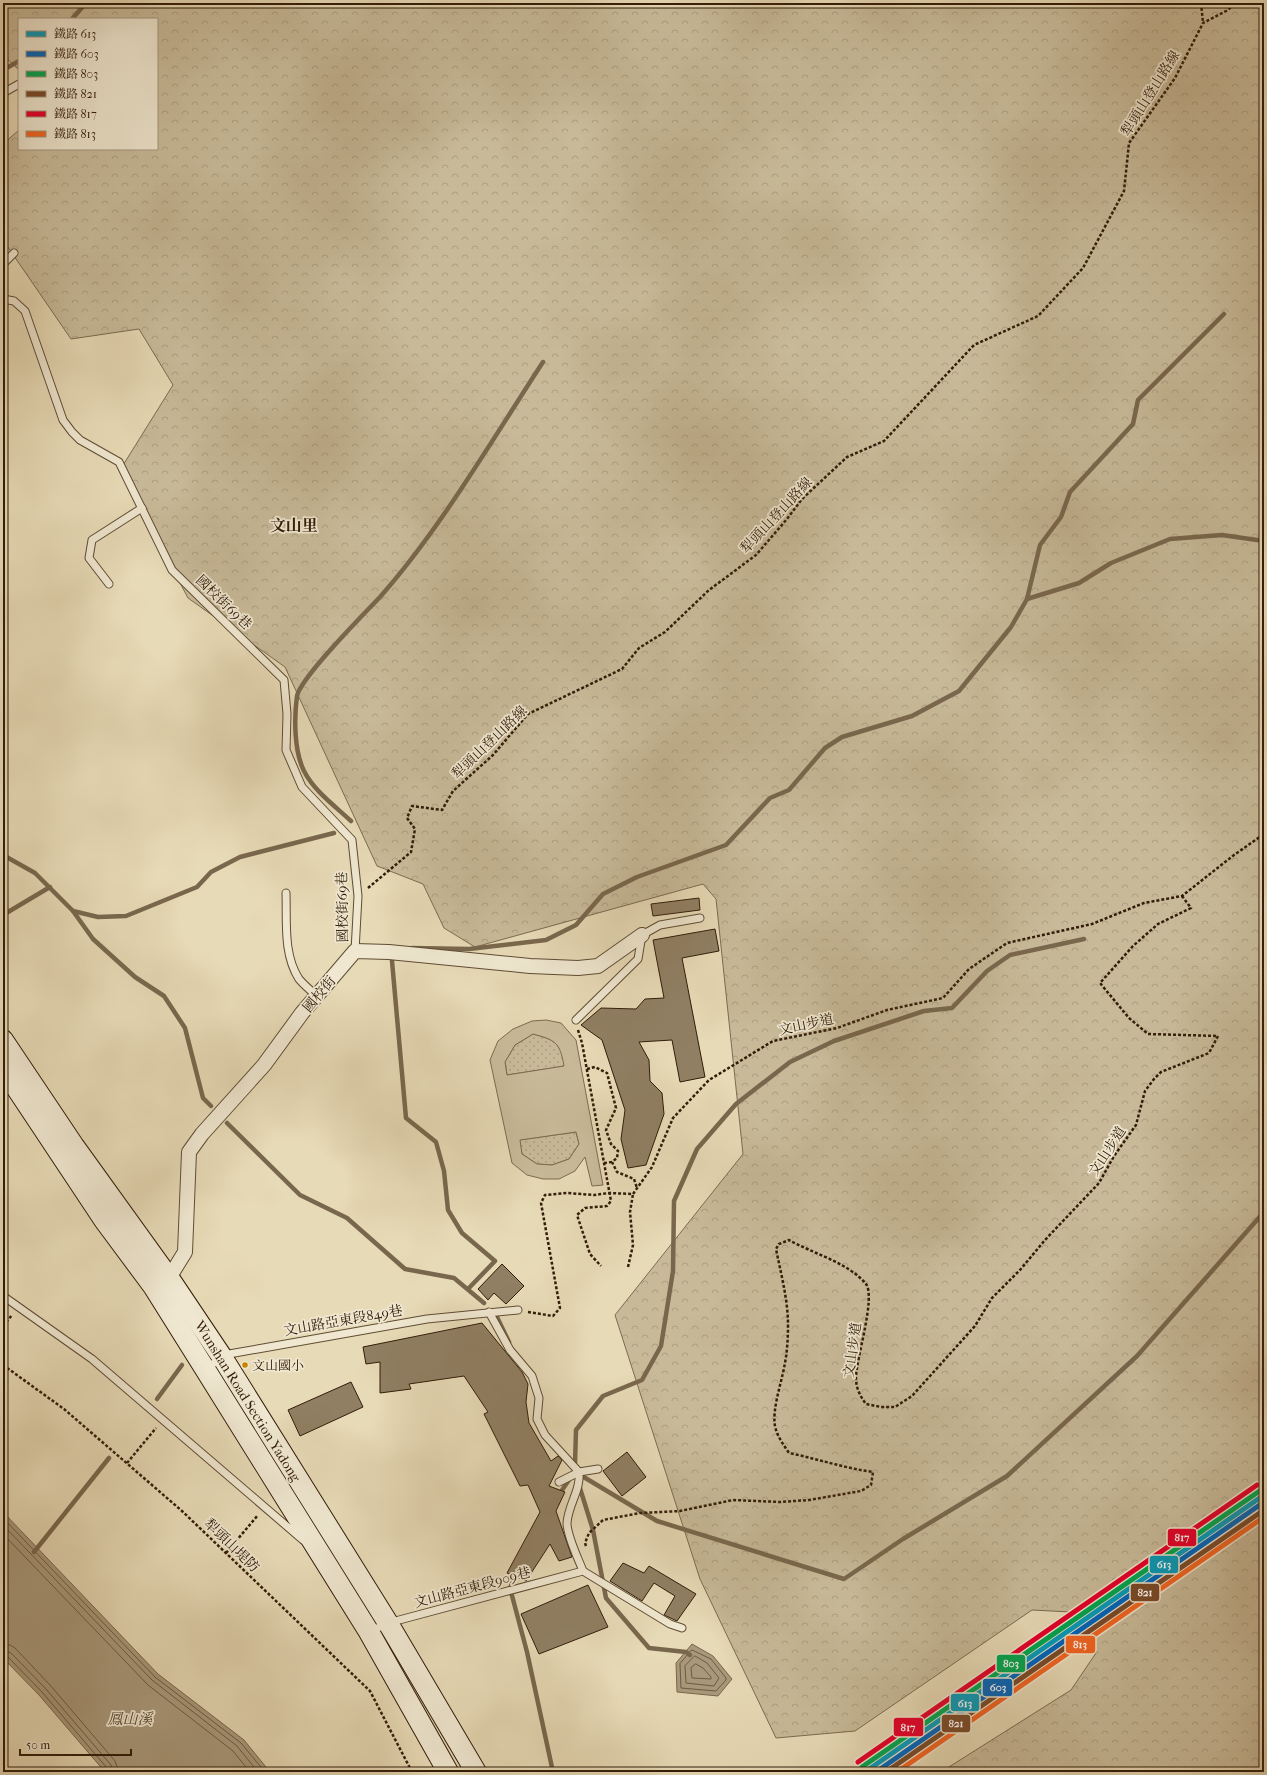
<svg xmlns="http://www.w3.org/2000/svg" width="1267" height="1775" font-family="'IM FELL French Canon','Noto Serif TC',serif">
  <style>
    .green { fill: url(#green-dots); stroke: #7d6b51 }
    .forest { fill: url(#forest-crowns); stroke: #7d6b51 }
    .pitch { fill: #c8ba99; stroke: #7d6b51; fill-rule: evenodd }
    .water { fill: #a9997b; stroke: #79674d }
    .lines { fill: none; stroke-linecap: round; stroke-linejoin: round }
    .shore { stroke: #6e5a42; stroke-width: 1 }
    .stream { stroke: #79674d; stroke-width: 4.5 }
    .building { fill: #907f63; stroke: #321c09 }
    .lane-casing { stroke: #5f4c34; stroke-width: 9 }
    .street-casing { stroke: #5f4c34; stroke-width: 16 }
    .secondary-casing { stroke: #321c09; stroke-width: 22 }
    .path { stroke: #321c09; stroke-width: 2.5; stroke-dasharray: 3 2; stroke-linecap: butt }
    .lane { stroke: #efe7d0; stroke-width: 7 }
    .street { stroke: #efe7d0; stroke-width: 14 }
    .secondary { stroke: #efe7d0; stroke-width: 20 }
    .rail-1-casing { stroke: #efe7d0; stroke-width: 8 }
    .rail-2-casing { stroke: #efe7d0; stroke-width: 8 }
    .rail-3-casing { stroke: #efe7d0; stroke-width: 8 }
    .rail-4-casing { stroke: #efe7d0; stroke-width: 8 }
    .rail-5-casing { stroke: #efe7d0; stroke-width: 8 }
    .rail-6-casing { stroke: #efe7d0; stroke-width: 8 }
    .rail-1 { stroke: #059bba; stroke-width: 5 }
    .rail-2 { stroke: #0065bd; stroke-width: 5 }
    .rail-3 { stroke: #00a651; stroke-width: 5 }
    .rail-4 { stroke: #7a4b2a; stroke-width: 5 }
    .rail-5 { stroke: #e4002b; stroke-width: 5 }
    .rail-6 { stroke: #f26522; stroke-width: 5 }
    .bus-dot { fill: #c68402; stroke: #efe7d0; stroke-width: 1.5 }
    .labels { text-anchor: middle; stroke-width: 3.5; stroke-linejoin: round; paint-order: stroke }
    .bus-label { font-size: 13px; fill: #321c09; stroke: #efe7d0; text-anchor: start }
    .street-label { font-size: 14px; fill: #321c09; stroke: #efe7d0 }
    .water-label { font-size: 15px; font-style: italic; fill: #5c4831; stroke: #efe7d0 }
    .quarter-label { font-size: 16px; font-weight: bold; fill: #321c09; stroke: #efe7d0 }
    .line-badge { stroke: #efe7d0; stroke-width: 1.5 }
    .badge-label { font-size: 11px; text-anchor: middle; font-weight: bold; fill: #fff }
  </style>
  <defs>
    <pattern id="green-dots" width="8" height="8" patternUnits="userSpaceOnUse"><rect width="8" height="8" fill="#c8ba99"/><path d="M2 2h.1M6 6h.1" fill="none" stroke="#ac9f82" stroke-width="1.8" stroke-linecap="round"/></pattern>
    <pattern id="forest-crowns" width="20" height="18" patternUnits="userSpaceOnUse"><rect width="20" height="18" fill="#c8ba99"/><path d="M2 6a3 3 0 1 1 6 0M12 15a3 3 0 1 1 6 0" fill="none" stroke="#ac9f82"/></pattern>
  </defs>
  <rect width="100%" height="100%" fill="#e7dab6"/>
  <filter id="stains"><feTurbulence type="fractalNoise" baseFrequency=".005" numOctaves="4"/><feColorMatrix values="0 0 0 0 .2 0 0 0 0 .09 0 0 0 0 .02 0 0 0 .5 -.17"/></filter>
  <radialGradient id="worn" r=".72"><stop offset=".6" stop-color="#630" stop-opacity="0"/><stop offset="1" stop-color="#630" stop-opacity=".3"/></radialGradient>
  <!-- green -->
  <g class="green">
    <path d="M533,1034C555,1040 560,1042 565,1066L507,1075L505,1062L515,1045Z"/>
    <path d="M576,1132L579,1144L569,1159L552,1165L537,1164L522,1154L519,1140Z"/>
  </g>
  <!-- forest -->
  <path class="forest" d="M3,3H1264V1772H941L1071,1690L1096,1653L1071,1612L1032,1610L855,1731L776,1738L700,1579L615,1315L743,1154L716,899L703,884L475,947L444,928L423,884L377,866L285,667L188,598L120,470L173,385L139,329L71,339L3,240V144L19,130V149H157V19H19V70L3,55Z"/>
  <!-- pitch -->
  <path class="pitch" d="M546,1020L561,1023L576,1040L603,1185L592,1186L585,1157L575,1171L559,1179H543L527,1175L512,1163L490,1060L498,1041L513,1029L532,1021ZM533,1034C555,1040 560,1042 564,1066L507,1075L505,1062L515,1045ZM576,1132L579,1144L569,1159L552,1165L537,1164L522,1154L520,1140Z"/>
  <!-- water -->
  <g class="water">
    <path d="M3,1512L158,1674L244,1740L270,1772H105L39,1695L3,1658Z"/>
    <path d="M692,1644L713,1656L732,1679L718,1696L677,1692L676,1663Z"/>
  </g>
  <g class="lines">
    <!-- shore -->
    <g class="shore">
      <path d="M3,1518L155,1677L241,1743L265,1772"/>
      <path d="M3,1525L152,1680L237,1746L258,1772"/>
      <path d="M3,1534L148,1685L233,1751L250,1772"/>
      <path d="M3,1644L10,1645L15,1648L50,1685L115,1761L119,1772"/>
      <path d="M3,1650L11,1653L46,1689L111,1765L113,1772"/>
      <path d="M692,1650L711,1659L726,1678V1680L716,1691L681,1688L680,1664Z"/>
      <path d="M3,1655L7,1656L42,1692L107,1768L108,1772"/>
      <path d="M695,1656L707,1663L719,1678L714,1686L686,1683L685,1666Z"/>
      <path d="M696,1664L703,1668L711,1677V1679L692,1678L691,1668Z"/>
    </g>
    <!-- stream -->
    <g class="stream">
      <path d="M72,19L86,3"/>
      <path d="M3,70L19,61"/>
      <path d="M1027,599L1079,583L1111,563L1170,539L1222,535L1264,541"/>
      <path d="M351,821C335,806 314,791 304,771C294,751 294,718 297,696C301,677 363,615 380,597C441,528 492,440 543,362"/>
      <path d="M3,855L35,873L73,911L93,939L135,977L164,996L185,1028L203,1098L211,1106"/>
      <path d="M73,911L98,917L126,916L197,887L211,872L240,857L334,833"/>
      <path d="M3,915L50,887"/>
      <path d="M412,948L469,949L546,940L576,925L603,894L637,877L726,845L770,798L789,790L825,748L842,737L912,716L959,691L1011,627L1027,599L1040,545L1061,517L1070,492L1133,424L1138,400L1224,314"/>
      <path d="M392,961L406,1118L436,1142L444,1171L448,1210L462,1233L495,1261L468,1289"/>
      <path d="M227,1123L300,1195L347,1218L405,1269L454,1278L484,1303"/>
      <path d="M497,1317L509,1342"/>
      <path d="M157,1399L182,1365"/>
      <path d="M575,1464L576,1430L603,1396L642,1380L661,1346L673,1271L674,1201L697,1149L736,1104L790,1062L834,1041L924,1011L952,1008L987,971L1010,955L1084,939"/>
      <path d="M577,1473L657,1521L844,1579L903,1539L1007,1476L1137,1356L1264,1212"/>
      <path d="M579,1485L593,1530L606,1598L649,1648L686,1652L690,1655"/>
      <path d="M558,1496L571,1477"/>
      <path d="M34,1552L109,1458"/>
      <path d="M517,1572L510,1588L527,1652L553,1772"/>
    </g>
  </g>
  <!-- building -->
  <g class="building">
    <path d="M699,898L700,910L653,916L651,904Z"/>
    <path d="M715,929L719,951L682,958L705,1077L680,1082L672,1040L639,1042L649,1060L650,1081L662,1093L664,1114L646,1165L628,1168L621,1139L625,1110L602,1040L581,1025L601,1008L636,1009L645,999L664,998L653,940Z"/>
    <path d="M502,1264L524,1286L506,1304L494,1293L488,1300L478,1289Z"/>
    <path d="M482,1323L522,1372L528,1384L526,1402L529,1423L551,1461L558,1456L562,1460L549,1486L565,1492L556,1511L572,1557L559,1561L550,1544L526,1581L507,1573L540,1512L528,1485L520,1486L484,1414L488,1412L464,1376L409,1384L411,1389L380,1393V1362L366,1364L363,1347Z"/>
    <path d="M351,1382L363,1407L300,1436L288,1410Z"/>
    <path d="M627,1452L646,1477L622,1496L603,1471Z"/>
    <path d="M623,1563L644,1573L649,1566L696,1594L677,1621L664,1615L675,1596L654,1583L642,1601L610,1581Z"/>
    <path d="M588,1585L608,1627L539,1654L521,1614Z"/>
  </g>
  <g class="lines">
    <defs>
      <g id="lane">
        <path d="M3,93L19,84"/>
        <path d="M3,264L14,253"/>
        <path d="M3,299L14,301L25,311L63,420L72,432L80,440L119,462L172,570L284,680L287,714L286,750L302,787L352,840L358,896L355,951"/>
        <path d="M109,584L89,558L92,540L142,508"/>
        <path d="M286,893C287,922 283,954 299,979C304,985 311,991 317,996"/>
        <path d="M576,1020L638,959L642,935L660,925L700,918"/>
        <path d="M3,1296L92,1359L303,1540"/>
        <path d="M489,1312L510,1350L532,1376L539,1398L537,1419L545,1435L579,1472L559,1482"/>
        <path d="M206,1368L229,1354L427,1319L518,1310"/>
        <path d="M598,1469L579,1472C581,1490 568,1505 567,1523C567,1536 578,1558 583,1571L670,1624L682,1628"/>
        <path d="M369,1632L388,1623L583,1571"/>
      </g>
      <path id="street" d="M161,1282L169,1278L185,1252L189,1152L202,1134L264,1065L302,1013L355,951L389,952L530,966L578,968L598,966L642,935"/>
      <g id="secondary">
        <path d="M3,1040L74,1146L169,1278L222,1357L388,1623L476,1772"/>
        <path d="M3,1068L104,1220L153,1286L205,1369L369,1632L448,1772"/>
      </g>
    </defs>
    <!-- lane casing -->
    <use href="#lane" class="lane-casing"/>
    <!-- street casing -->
    <use href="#street" class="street-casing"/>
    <!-- secondary casing -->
    <use href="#secondary" class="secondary-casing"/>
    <!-- path -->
    <g class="path">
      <path d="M1201,3L1203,23"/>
      <path d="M368,888L411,852L415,829L407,818L412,806L442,810L453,791L493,755L528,714L622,669L639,648L665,632L709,590L756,555L787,519L802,499L847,457L884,441L974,345L1038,316L1083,268L1124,191L1129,143L1175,78L1203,23L1228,10L1235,3"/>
      <path d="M578,1030L582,1043L611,1201L607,1206L585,1208L577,1215L590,1254L601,1266"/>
      <path d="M587,1069L595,1067L607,1073L616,1108L606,1130L611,1144L618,1151L617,1158L612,1162L617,1172L634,1179L637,1188"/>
      <path d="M604,1163L612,1162"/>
      <path d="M628,1267L633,1245L630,1212L633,1194"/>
      <path d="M528,1312L553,1316L560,1308L541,1203L545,1195L567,1193L594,1195L609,1193L633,1194L652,1167L673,1118L709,1080L773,1041L837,1028L887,1010L943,998L969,969L1007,943L1092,924L1144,903L1182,896L1234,855L1264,834"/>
      <path d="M3,1326L12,1315"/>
      <path d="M3,1365L64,1409L182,1511L370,1691L412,1772"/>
      <path d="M127,1463L156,1428"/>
      <path d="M586,1546L585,1543L589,1533L603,1520L640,1513L680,1511L733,1500L780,1502L809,1500L861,1491L871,1485L873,1472C844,1468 818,1459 789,1453C783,1444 777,1436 775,1426C772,1410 781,1384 784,1368C787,1354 788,1340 788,1325C788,1300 781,1274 776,1249L779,1244L789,1240C812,1253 849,1263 866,1284C876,1298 856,1359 856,1378C856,1388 860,1396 866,1404L881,1407H895L912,1396L975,1326L992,1298L1020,1270L1045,1240L1099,1183L1114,1156L1136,1125L1145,1091L1154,1079L1161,1072L1209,1053L1218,1036L1148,1034L1129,1018L1100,983L1133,946L1158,924L1191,908L1182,896"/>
      <path d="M226,1553L258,1515"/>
    </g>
    <!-- lane -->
    <use href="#lane" class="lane"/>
    <!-- street -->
    <use href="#street" class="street"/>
    <!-- secondary -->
    <use href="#secondary" class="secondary"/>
    <defs>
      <path id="rail-1" d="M865,1772L1264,1495"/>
      <path id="rail-2" d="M876,1772L1264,1502"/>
      <path id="rail-3" d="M862,1767L1261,1490"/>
      <path id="rail-4" d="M886,1772L1264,1510"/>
      <path id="rail-5" d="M858,1762L1257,1485"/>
      <path id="rail-6" d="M897,1772L1264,1517"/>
    </defs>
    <!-- rail-1 casing -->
    <use href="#rail-1" class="rail-1-casing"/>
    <!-- rail-2 casing -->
    <use href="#rail-2" class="rail-2-casing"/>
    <!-- rail-3 casing -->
    <use href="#rail-3" class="rail-3-casing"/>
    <!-- rail-4 casing -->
    <use href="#rail-4" class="rail-4-casing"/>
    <!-- rail-5 casing -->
    <use href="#rail-5" class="rail-5-casing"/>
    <!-- rail-6 casing -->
    <use href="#rail-6" class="rail-6-casing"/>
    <!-- rail-1 -->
    <use href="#rail-1" class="rail-1"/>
    <!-- rail-2 -->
    <use href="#rail-2" class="rail-2"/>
    <!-- rail-3 -->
    <use href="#rail-3" class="rail-3"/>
    <!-- rail-4 -->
    <use href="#rail-4" class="rail-4"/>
    <!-- rail-5 -->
    <use href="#rail-5" class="rail-5"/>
    <!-- rail-6 -->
    <use href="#rail-6" class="rail-6"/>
  </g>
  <!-- markers -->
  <circle class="bus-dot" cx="245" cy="1365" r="3.5"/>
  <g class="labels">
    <!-- bus labels -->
    <g class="bus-label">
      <text x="252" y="1370">文山國小</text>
    </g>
    <!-- street labels -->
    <g class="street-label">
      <text transform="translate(1150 93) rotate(-58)" y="5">犁頭山登山路線</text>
      <text transform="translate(776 515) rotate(-47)" y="5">犁頭山登山路線</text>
      <text transform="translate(224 602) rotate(44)" y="5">國校街69巷</text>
      <text transform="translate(489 742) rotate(-44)" y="5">犁頭山登山路線</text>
      <text transform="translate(342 907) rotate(-91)" y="5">國校街69巷</text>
      <text transform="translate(319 994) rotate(-50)" y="5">國校街</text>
      <text transform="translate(806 1024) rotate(-12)" y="5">文山步道</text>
      <text transform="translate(1107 1151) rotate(-57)" y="5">文山步道</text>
      <text transform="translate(343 1320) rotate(-10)" y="5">文山路亞東段849巷</text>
      <text transform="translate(852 1350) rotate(-82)" y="5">文山步道</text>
      <text transform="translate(248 1401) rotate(58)" y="5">Wunshan Road Section Yadong</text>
      <text transform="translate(232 1545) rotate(44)" y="5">犁頭山堤防</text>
      <text transform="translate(472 1587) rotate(-15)" y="5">文山路亞東段909巷</text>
    </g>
    <!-- water labels -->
    <g class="water-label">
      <text x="130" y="1724">鳳山溪</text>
    </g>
    <!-- quarter labels -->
    <g class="quarter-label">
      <text x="294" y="531">文山里</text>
    </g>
  </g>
  <g class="line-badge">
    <rect x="1167" y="1528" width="30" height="19" rx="4" fill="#e4002b"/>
    <rect x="1149" y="1555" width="30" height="19" rx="4" fill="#059bba"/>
    <rect x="1130" y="1583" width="30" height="19" rx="4" fill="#7a4b2a"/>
    <rect x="1065" y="1635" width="31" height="19" rx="4" fill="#f26522"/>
    <rect x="996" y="1654" width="30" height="19" rx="4" fill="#00a651"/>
    <rect x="982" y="1678" width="31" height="19" rx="4" fill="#0065bd"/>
    <rect x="950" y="1693" width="30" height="19" rx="4" fill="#059bba"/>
    <rect x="941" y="1714" width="30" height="19" rx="4" fill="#7a4b2a"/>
    <rect x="893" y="1717" width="31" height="20" rx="4" fill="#e4002b"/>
  </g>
  <g class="badge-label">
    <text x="1182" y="1541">817</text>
    <text x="1164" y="1568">613</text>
    <text x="1145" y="1596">821</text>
    <text x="1080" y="1648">813</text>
    <text x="1011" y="1667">803</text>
    <text x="998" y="1691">603</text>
    <text x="965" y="1707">613</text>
    <text x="956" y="1727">821</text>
    <text x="908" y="1731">817</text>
  </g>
  <!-- margin -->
  <rect width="1267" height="1775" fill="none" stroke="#e7dab6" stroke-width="16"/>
  <rect x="4" y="4" width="1259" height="1767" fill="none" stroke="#321c09" stroke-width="2"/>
  <rect x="8" y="8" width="1251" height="1759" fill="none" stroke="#321c09"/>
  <!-- legend -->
  <rect x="18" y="18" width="140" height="132" fill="#efe7d0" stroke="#a39680"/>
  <rect x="26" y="31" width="20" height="6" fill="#059bba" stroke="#a39680"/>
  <text x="54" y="38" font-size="12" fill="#321c09">鐵路 613</text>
  <rect x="26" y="51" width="20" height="6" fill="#0065bd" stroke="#a39680"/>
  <text x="54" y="58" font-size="12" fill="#321c09">鐵路 603</text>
  <rect x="26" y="71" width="20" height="6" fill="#00a651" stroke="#a39680"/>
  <text x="54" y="78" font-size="12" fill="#321c09">鐵路 803</text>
  <rect x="26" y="91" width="20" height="6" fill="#7a4b2a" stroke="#a39680"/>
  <text x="54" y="98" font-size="12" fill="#321c09">鐵路 821</text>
  <rect x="26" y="111" width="20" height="6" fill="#e4002b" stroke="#a39680"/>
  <text x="54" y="118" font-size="12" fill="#321c09">鐵路 817</text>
  <rect x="26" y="131" width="20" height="6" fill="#f26522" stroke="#a39680"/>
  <text x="54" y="138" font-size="12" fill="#321c09">鐵路 813</text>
  <!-- scale -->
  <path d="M20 1749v6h111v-6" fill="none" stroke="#321c09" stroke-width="2"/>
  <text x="26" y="1749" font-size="12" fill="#321c09" stroke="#efe7d0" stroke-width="3" paint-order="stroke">50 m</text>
  <rect width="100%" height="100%" filter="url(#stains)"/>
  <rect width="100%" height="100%" fill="url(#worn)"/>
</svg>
